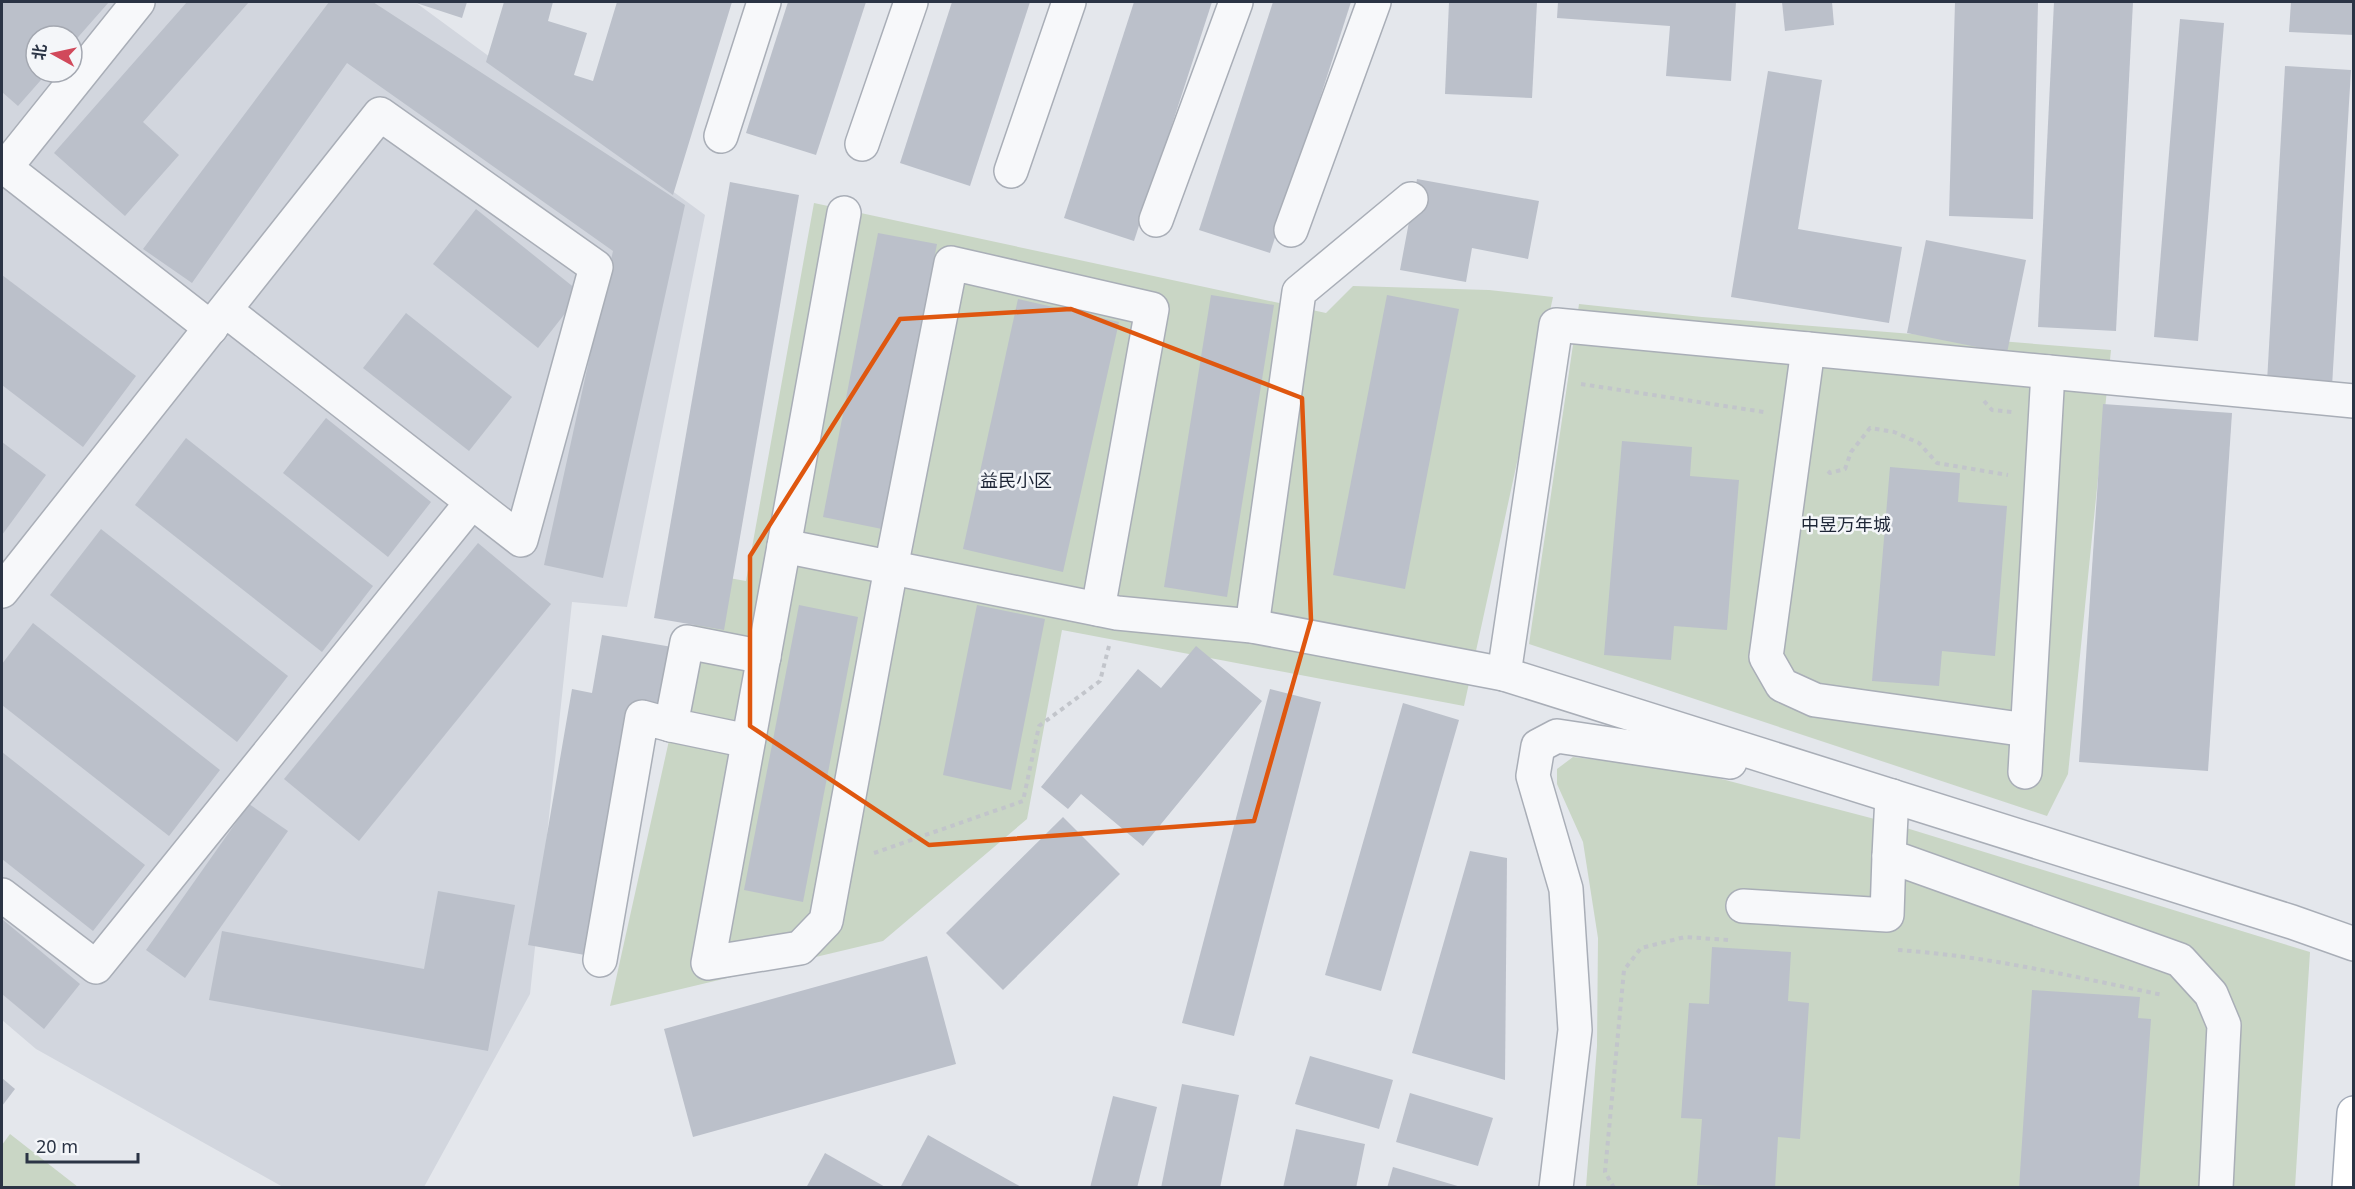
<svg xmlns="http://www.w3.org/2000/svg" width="2355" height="1189" font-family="'Noto Sans','Noto Sans SC',sans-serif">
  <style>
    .built { fill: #d2d6de; fill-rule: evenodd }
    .green { fill: #c9d6c5 }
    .building { fill: #bbc0ca }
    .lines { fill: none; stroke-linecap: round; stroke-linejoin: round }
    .minor-casing { stroke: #a9aeb7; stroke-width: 36 }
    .major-casing { stroke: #a3abb8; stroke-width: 36 }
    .path { stroke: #c2c5cb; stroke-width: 4; stroke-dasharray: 4.5 4.5; stroke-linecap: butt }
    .minor { stroke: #f7f8fa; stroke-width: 33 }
    .major { stroke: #fff; stroke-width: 33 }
    .marked { fill: none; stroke: #df570f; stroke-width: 4.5; stroke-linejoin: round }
    .labels { text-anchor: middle; stroke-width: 5; stroke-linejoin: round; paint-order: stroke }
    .neighbourhood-label { font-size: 18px; fill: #1d2536; stroke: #f4f6f9 }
  </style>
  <rect width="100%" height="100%" fill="#e4e7ec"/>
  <!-- built -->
  <path class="built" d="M2,2H415L705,215L627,607L572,602L530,994L424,1187H283L36,1049L2,1020ZM36,36H72V72H36Z"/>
  <!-- green -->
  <g class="green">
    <path d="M814,203L1326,313L1353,286L1489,290L1553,297L1464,706L1062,630L1027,819L883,941L610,1006L706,574L746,581Z"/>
    <path d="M1579,304L1702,317L2111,350L2068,774L2047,816L1529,644Z"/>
    <path d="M1573,757L1687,770L1890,823L2310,952L2295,1187H1586L1597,1046L1598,938L1583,842L1557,784V769Z"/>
    <path d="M10,1134L78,1187H2V1145Z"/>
  </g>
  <!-- building -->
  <g class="building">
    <path d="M2,2H109L72,44V36H36V72H48L18,106L2,92Z"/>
    <path d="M187,2H249L143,122L179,155L125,216L54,153Z"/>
    <path d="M329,2H373L685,205L603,578L544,565L613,251L347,63L192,283L143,249Z"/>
    <path d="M413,2H467L462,18Z"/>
    <path d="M504,2H553L548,21L587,33L574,75L593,81L617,2H732L673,195L486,62Z"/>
    <path d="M788,2H866L816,155L746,133Z"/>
    <path d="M952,2H1030L970,186L900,163Z"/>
    <path d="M1134,2H1212L1134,241L1064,218Z"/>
    <path d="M1273,2H1351L1270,253L1199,230Z"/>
    <path d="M1449,2H1537L1532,98L1445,94Z"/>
    <path d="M1558,2H1736L1731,81L1666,76L1670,26L1557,18Z"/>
    <path d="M1782,2H1832L1834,25L1785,31Z"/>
    <path d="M1955,2H2038L2033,219L1949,216Z"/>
    <path d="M2054,2H2133L2116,331L2038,327Z"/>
    <path d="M2291,2H2354V35L2289,32Z"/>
    <path d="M2180,19L2224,23L2198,341L2154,337Z"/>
    <path d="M2285,66L2351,70L2332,386L2267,382Z"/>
    <path d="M1768,71L1822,80L1798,229L1902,247L1889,323L1731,297Z"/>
    <path d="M1417,179L1539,201L1528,259L1472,248L1466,282L1400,270Z"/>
    <path d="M730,182L799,195L724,630L654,618Z"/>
    <path d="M476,209L581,293L538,348L433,264Z"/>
    <path d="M878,233L937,244L882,529L823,517Z"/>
    <path d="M1926,240L2026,260L2007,353L1907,333Z"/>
    <path d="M2,275L136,376L83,447L2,385Z"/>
    <path d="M1211,295L1274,305L1227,597L1164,587Z"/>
    <path d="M1387,295L1459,309L1405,589L1333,575Z"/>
    <path d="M1018,299L1119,322L1063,572L963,549Z"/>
    <path d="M406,313L512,397L469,451L363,368Z"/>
    <path d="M2103,404L2232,413L2208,771L2079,762Z"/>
    <path d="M326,418L431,502L388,557L283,473Z"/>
    <path d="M186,438L373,586L322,652L135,505Z"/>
    <path d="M1622,441L1692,447L1690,476L1739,480L1727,630L1674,626L1671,660L1604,655Z"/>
    <path d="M2,442L46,475L2,535Z"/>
    <path d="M1890,467L1960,473L1958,502L2007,506L1995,656L1942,651L1939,686L1872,681Z"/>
    <path d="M101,529L288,676L237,742L50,595Z"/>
    <path d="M478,543L551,604L359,841L284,779Z"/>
    <path d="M799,605L858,617L803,902L744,890Z"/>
    <path d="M977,605L1045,619L1011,790L943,775Z"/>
    <path d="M33,623L220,770L169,836L2,705V664Z"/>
    <path d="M602,635L678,648L666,715L627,708L585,955L528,945L572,689L592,693Z"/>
    <path d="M1196,646L1262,701L1143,846L1081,794L1068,809L1041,787L1138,669L1161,688Z"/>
    <path d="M1270,689L1321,702L1234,1036L1182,1023Z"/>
    <path d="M1403,703L1459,720L1381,991L1325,975Z"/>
    <path d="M2,752L145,865L93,931L2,859Z"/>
    <path d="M249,804L288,831L185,978L146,950Z"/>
    <path d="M1063,817L1120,874L1003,990L946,933Z"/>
    <path d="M1470,851L1507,858L1505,1080L1412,1053Z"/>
    <path d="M438,891L515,905L488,1051L209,1000L222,931L424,969Z"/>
    <path d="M2,919L80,984L44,1029L2,994Z"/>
    <path d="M1712,947L1791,952L1788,1001L1809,1003L1800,1139L1778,1137L1775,1188L1697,1185L1702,1119L1681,1118L1689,1003L1709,1004Z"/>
    <path d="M927,956L956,1064L693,1137L664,1029Z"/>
    <path d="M2032,990L2140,997L2138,1018L2151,1019L2139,1188H2019Z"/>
    <path d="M1310,1056L1393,1080L1379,1129L1295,1104Z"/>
    <path d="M2,1078L15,1089L2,1106Z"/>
    <path d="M1182,1084L1239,1095L1220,1188H1161Z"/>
    <path d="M1410,1093L1493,1118L1478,1166L1396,1142Z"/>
    <path d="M1113,1096L1157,1107L1137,1188H1090Z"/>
    <path d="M1296,1129L1365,1144L1356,1188H1283Z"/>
    <path d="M928,1135L1023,1188H900Z"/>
    <path d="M825,1153L887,1188H806Z"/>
    <path d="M1393,1167L1461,1187V1188H1387Z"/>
  </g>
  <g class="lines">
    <defs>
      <g id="minor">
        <path d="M721,136L764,2"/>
        <path d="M862,144L911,2"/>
        <path d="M2,165L211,328"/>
        <path d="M5,168L138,2"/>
        <path d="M1011,171L1069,2"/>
        <path d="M844,213L784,546L1117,613L1252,626L1504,674"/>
        <path d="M1156,220L1236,2"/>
        <path d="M1291,230L1374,2"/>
        <path d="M1808,349L1766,657L1782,685L1815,700L2027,730"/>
        <path d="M2354,401L1556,325L1504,674L2292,922L2354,944"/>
        <path d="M784,546L708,963L800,948L826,921L891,568L951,263L1152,309L1098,609"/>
        <path d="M2,591L380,114L596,267L521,540L225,310"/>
        <path d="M1252,626L1299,292L1411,199"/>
        <path d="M748,741L671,725L687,642L764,657"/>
        <path d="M2025,772L2048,372"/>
        <path d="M1892,796L1889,856L2180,960L2211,994L2224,1025L2216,1188"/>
        <path d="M2,895L96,967L472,502"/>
        <path d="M1743,906L1887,915L1889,856"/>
        <path d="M600,960L642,717L671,725"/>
        <path d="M1556,1188L1575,1030L1566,889L1533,776L1538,746L1557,736L1730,762"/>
      </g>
      <path id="major" d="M2349,1188L2354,1113"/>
    </defs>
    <!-- minor casing -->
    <use href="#minor" class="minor-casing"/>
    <!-- major casing -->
    <use href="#major" class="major-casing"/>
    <!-- path -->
    <g class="path">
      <path d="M1581,384L1764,412"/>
      <path d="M1984,401L1992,410L2012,412"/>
      <path d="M1828,471L1830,473L1845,469L1851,452L1870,428L1894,432L1919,443L1937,463L2008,475"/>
      <path d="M874,853L1023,801L1039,726L1100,681L1109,646"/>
      <path d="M1898,950C1988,956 2075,977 2163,995"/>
      <path d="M1614,1188L1605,1172L1624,970L1641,948L1685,937L1729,940"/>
    </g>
    <!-- minor -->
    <use href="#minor" class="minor"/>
    <!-- major -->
    <use href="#major" class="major"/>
  </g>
  <!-- marked area -->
  <path class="marked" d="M1071,309L1302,398L1311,620L1254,821L929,845L750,726V556L900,319Z"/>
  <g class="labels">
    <!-- neighbourhood labels -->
    <g class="neighbourhood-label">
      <text x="1016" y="487">益民小区</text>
      <text x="1846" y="531">中昱万年城</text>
    </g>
  </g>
  <!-- border -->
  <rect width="2355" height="1189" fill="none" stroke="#2b3445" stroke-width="6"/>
  <!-- north arrow -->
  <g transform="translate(54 54) rotate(278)"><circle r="28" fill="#f4f6f9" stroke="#a4a8b1" stroke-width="1.5"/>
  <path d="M0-4.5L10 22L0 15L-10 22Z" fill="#d1495b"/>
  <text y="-9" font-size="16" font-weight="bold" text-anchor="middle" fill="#2b3445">北</text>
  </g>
  <!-- scale -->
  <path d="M27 1153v9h111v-9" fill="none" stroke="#2b3445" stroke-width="3"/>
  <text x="36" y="1153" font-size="18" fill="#2b3445" stroke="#f4f6f9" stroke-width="4.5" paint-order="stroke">20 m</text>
</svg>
